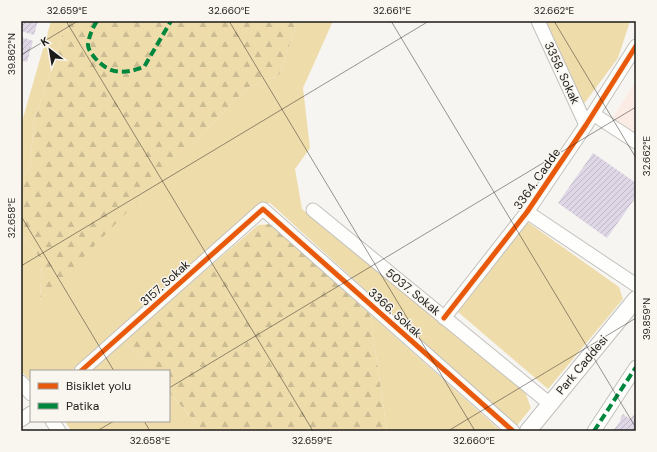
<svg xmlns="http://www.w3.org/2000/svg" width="657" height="452" font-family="'DM Sans',sans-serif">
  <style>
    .education { fill: #fbede5 }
    .green { fill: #efdcab }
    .forest { fill: url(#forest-firs) }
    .building { fill: url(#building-hatch) }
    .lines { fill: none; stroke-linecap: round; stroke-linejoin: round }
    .minor-casing { stroke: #c2c1be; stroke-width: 15 }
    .tertiary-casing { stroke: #c2c1be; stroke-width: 18 }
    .minor { stroke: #fefefd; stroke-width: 13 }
    .tertiary { stroke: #fefefd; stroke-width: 16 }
    .quiet { stroke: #00873e; stroke-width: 4; stroke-dasharray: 8 4; stroke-linecap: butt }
    .cycleway-casing { stroke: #f9f6ef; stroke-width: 8 }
    .cycleway { stroke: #e8590c; stroke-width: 5 }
    .ticks { fill: none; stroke: #1c1b19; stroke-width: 1; stroke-opacity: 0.45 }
    .labels { text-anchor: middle; stroke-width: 3; stroke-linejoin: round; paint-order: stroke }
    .street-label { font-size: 12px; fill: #1c1b19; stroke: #f9f6ef }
    .neatline { fill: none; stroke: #1c1b19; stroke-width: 1.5 }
    .ticks-label { font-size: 10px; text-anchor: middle; fill: #1c1b19 }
  </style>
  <defs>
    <pattern id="forest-firs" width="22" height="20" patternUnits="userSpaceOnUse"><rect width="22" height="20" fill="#efdcab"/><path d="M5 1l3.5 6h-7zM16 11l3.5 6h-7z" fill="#ccbc93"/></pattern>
    <pattern id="building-hatch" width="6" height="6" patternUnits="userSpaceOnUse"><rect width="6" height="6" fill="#dfd7e6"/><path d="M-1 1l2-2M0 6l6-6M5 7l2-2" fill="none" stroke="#bfb8c5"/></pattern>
  </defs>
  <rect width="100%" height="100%" fill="#f7f5f1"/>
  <!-- education -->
  <path class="education" d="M636,81V135L611,120Z"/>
  <!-- green -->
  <g class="green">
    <path d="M51,21H67L34,121L30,167L21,178V125Z"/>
    <path d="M298,21H333L303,88L310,148L295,169L302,209L525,392L531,408L516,427L270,203L259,204L71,371H31V381L21,371V233L42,261L40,301L247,88L279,75Z"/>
    <path d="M545,21H630L618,58L583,105Z"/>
    <path d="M526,221L619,287L623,299L548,389L458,312Z"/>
    <path d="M370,314L501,431H387Z"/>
    <path d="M124,340L151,371H91Z"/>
    <path d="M169,392L203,431H71L65,421H169Z"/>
  </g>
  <!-- forest -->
  <g class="forest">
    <path d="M67,21H298L279,75L247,88L40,302L42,261L21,233V178L30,167L34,121Z"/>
    <path d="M270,224L370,314L387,431H203L169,392V371H151L124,340L258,225Z"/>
  </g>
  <!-- building -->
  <g class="building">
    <path d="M21,21H38L34,35L21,31Z"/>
    <path d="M21,37L33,41L27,62L21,60Z"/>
    <path d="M593,153L636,183V197L607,238L558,203Z"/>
    <path d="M623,414L630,419L633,415L636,417V431H613L621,420L620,419Z"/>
  </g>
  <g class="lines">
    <defs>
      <g id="minor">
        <path d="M538,21L586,125"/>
        <path d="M593,114L636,142"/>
        <path d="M313,210L550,404"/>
        <path d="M527,212L636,285"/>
        <path d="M444,318L527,212L586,125L636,46"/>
        <path d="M81,371L263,209L513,431"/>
        <path d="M21,382L31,394"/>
        <path d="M21,420L31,413"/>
        <path d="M52,421L59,431"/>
        <path d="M594,431L636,367"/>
      </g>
      <path id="tertiary" d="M528,431L636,299"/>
    </defs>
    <!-- minor casing -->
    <use href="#minor" class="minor-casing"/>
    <!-- tertiary casing -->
    <use href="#tertiary" class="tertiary-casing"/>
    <!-- minor -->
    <use href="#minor" class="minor"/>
    <!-- tertiary -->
    <use href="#tertiary" class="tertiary"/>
    <!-- quiet -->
    <g class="quiet">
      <path d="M97,21C92,29 89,36 88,45C88,50 92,54 95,58C110,75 124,74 144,67L171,21"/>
      <path d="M594,431L636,367"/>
    </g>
    <defs>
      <g id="cycleway">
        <path d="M444,318L527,212L586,125L636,46"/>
        <path d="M81,371L263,209L513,431"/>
      </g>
    </defs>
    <!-- cycleway casing -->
    <use href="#cycleway" class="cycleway-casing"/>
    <!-- cycleway -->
    <use href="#cycleway" class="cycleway"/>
  </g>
  <!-- ticks -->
  <path class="ticks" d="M66,21L313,431M229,21L475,431M391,21L636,428M554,21L636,158M21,55L78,21M21,216L114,371M21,266L429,21M169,388L636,107M144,421L150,431M97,431L114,421M448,431L636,318"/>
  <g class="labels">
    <!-- street labels -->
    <g class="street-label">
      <text transform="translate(562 73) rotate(65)" y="4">3358. Sokak</text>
      <text transform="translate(537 179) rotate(-55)" y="4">3364. Cadde</text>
      <text transform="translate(165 283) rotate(-42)" y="4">3157. Sokak</text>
      <text transform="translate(413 292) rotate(39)" y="4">5037. Sokak</text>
      <text transform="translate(395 313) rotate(42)" y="4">3366. Sokak</text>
      <text transform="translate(582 365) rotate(-50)" y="4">Park Caddesi</text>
    </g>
  </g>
  <!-- border -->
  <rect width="657" height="452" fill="none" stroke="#f9f6ef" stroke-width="44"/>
  <!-- legend -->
  <rect x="30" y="370" width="140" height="52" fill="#f9f6ef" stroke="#a19e99"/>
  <rect x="38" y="383" width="20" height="6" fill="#e8590c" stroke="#a19e99"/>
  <text x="66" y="390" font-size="12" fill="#1c1b19">Bisiklet yolu</text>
  <rect x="38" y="403" width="20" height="6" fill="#00873e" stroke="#a19e99"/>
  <text x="66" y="410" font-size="12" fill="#1c1b19">Patika</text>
  <!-- north arrow -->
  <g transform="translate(50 50) rotate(329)" stroke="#f9f6ef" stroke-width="3" paint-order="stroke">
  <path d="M0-3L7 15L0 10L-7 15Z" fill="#1c1b19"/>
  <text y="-6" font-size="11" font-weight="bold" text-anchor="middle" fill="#1c1b19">K</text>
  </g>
  <rect x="22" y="22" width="613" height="408" class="neatline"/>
  <g class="ticks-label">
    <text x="67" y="14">32.659°E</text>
    <text x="229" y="14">32.660°E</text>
    <text x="392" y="14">32.661°E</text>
    <text x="554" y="14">32.662°E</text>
    <text transform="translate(11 54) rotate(-90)" y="4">39.862°N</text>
    <text transform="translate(646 156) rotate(-90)" y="4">32.662°E</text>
    <text transform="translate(11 218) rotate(-90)" y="4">32.658°E</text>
    <text transform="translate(646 319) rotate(-90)" y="4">39.859°N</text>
    <text x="150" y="444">32.658°E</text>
    <text x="312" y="444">32.659°E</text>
    <text x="474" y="444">32.660°E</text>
  </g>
</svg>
